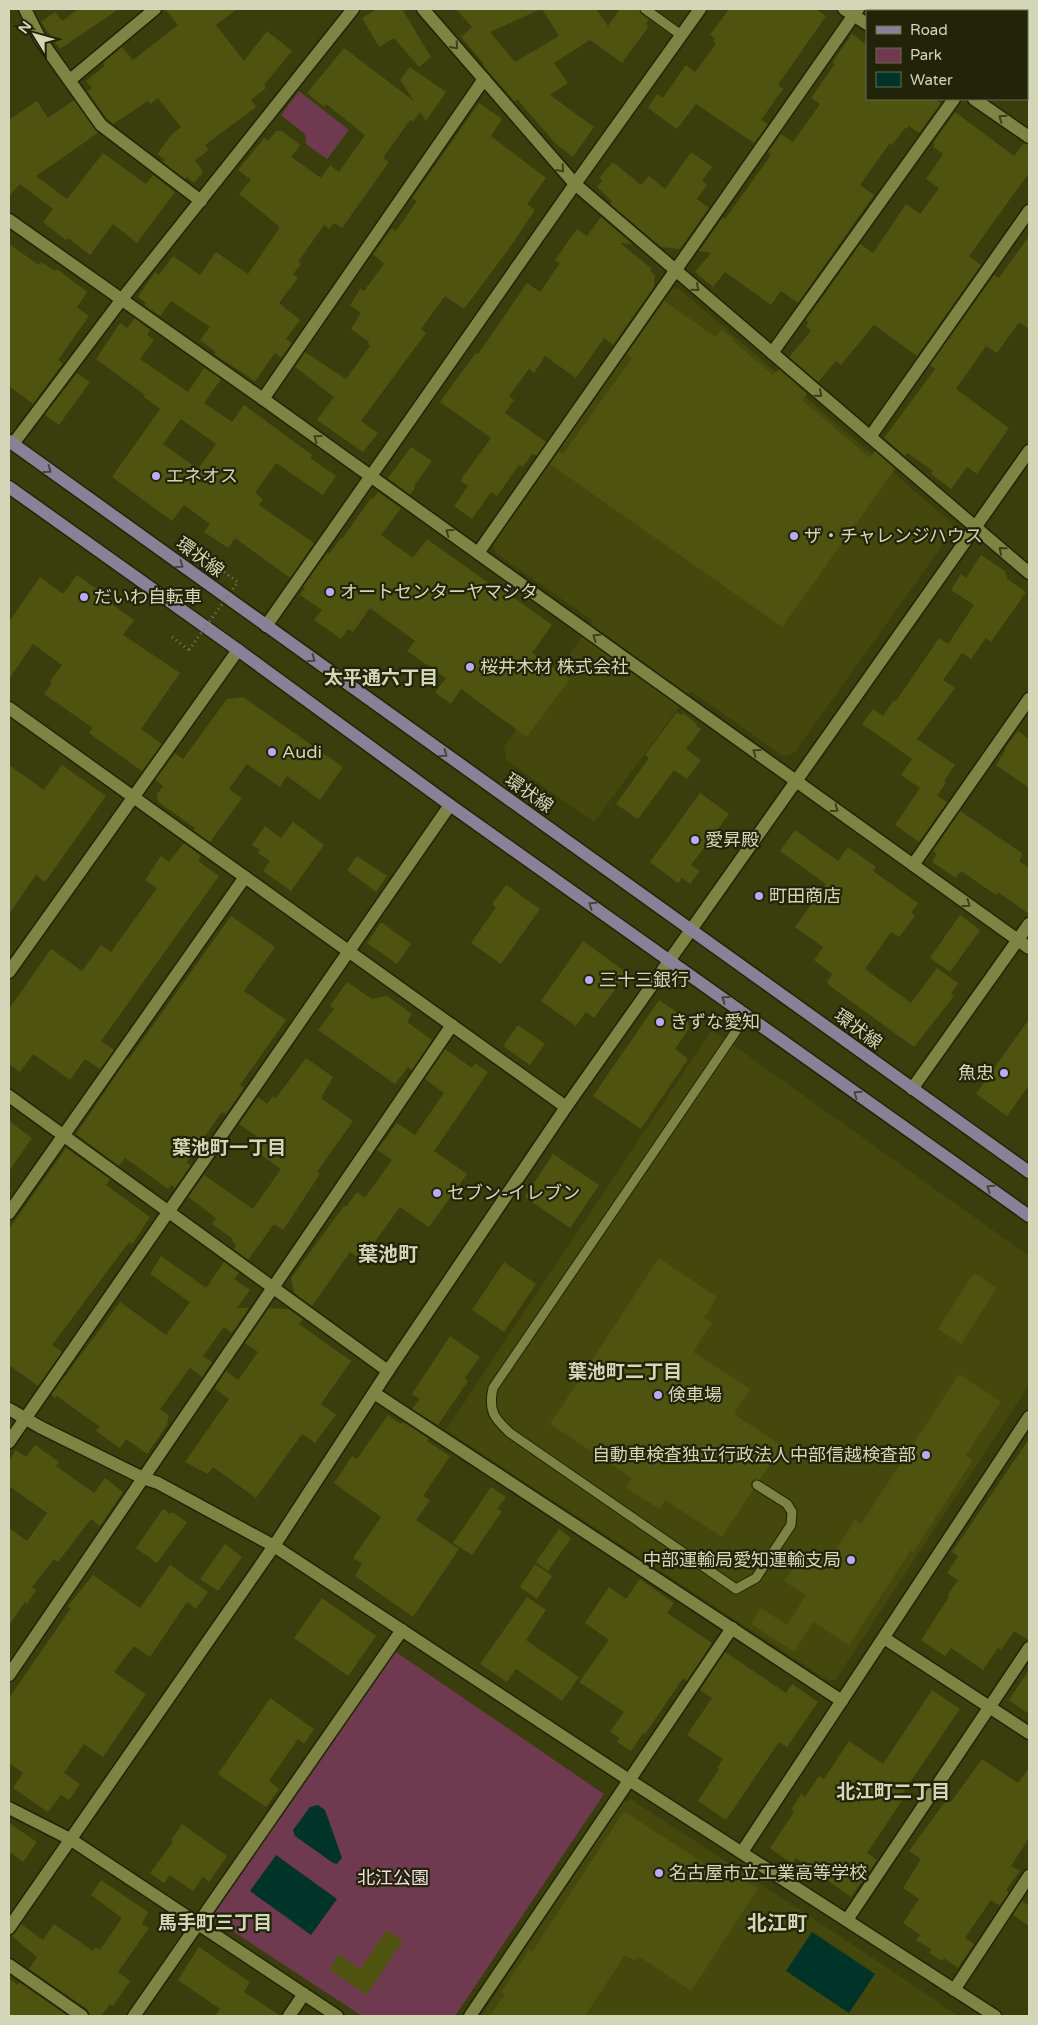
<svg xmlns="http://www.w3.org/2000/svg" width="1038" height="2025" font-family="'Varela Round','Noto Sans JP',sans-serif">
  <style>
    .built { fill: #44480d }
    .green { fill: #6f3950 }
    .water { fill: #003429 }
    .building { fill: #4e5310; fill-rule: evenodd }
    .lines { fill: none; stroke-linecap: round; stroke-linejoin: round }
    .service-casing { stroke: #212403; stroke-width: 11 }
    .minor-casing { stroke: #212403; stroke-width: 15 }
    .tertiary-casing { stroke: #212403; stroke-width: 15 }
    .primary-casing { stroke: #212403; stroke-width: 15 }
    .path { stroke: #767a4f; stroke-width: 3; stroke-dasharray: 1 4; stroke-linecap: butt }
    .service { stroke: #7d8444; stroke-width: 9 }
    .minor { stroke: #7d8444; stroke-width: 12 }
    .tertiary { stroke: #7d8444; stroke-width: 12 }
    .primary { stroke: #8a8198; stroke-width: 12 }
    .path-bridge { stroke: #767a4f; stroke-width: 3; stroke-dasharray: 1 4; stroke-linecap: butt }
    .oneway { stroke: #3d411b }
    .oneway2 { stroke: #46453b }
    .poi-dot { fill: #bbaaf6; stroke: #212409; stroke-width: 2 }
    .labels { text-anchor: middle; stroke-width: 4.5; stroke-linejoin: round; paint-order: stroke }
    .poi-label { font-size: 18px; fill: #d3d7b7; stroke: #212409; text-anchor: start }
    .street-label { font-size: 18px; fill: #d3d7b7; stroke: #212409 }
    .park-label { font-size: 18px; fill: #f2dde5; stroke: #212409 }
    .neighbourhood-label { font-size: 19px; font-weight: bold; fill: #d3d7b7; stroke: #212409 }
    .quarter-label { font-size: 20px; font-weight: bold; fill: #d3d7b7; stroke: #212409 }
  </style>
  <rect width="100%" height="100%" fill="#3a3e0c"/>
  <!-- built -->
  <g class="built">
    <path d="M678,288L953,524L954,529L794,753L783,756L691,691L594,822L506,760L504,747L593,621L496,553L493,544L672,289Z"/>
    <path d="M712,1030L1029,1256V1385L836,1679L829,1681L446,1430Z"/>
    <path d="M632,1800L852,1944L959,2016H481L622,1802Z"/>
  </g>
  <!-- green -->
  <g class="green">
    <path d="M299,91L349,130L327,159L306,144L305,134L281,115Z"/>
    <path d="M393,1650L604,1794L455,2016H362L211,1917Z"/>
  </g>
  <!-- water -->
  <g class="water">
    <path d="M318,1805L325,1810L342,1858L337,1864L333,1863L295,1836L293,1830L310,1807Z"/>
    <path d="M276,1855L337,1899L311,1935L250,1891Z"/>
    <path d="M812,1932L875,1974L849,2013L786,1971Z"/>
  </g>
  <!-- building -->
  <g class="building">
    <path d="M79,9H119L60,49L41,22L55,12L62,21Z"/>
    <path d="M165,9H237L216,25L244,61L267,31L292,51L264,85L266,88L251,100L256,107L205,145L209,150L195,160L203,172L194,183L187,177L185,179L163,162L165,160L157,154L173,133L181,127L158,98L151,104L148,101L113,124L107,119L87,91L92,88L86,81L105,66L103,63L122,47L133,60L178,25Z"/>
    <path d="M377,9H402L431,57L419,67L394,38L379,47L362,18Z"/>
    <path d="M456,9H541L490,32L515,62L559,36L542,9H596L608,26L620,9H639L641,14L649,20L646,24L649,26L622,63L590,40L554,63L568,83L550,95L594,127L573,157L556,144L517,99L515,102L483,65L484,64L461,37L472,27Z"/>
    <path d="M729,9H816L826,16L778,85L783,89L761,120L768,124L754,143L696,104L677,129L648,108L657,94L663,98L686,65L695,72L716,44L713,41L715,38L710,35Z"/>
    <path d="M852,34L867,45V99H936L941,103L919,133L909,126L906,129L905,128L892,145L890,143L860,185L874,195L798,303L781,291L771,305L725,272L713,287L695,272L711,253L699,251L723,217L725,219L771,155L768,152L781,134L793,142L820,104L811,98L835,64L832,63Z"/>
    <path d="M344,48L414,101L400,80L410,67L446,92L426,121L420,112L413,122L410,120L383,158L389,162L342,228L334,223L329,229L324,225L298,262L301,264L293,274L298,278L279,303L300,320L286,339L292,343L281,358L275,353L255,381L214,354L216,352L200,340L210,327L171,301L160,316L144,305L146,303L138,297L155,272L159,275L173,256L200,275L216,252L248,274L280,227L239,194L251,180L238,170L264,138L268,141L276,131H282L300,145L291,157L321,178L330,165L339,172L365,135L326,104L324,107L307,93Z"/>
    <path d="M74,100L98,133L36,176L67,199L103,153L146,184L153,175L175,192L137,243L113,224L90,255L68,238L66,240L43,222L53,209L20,184L9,196V120L37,101L48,118Z"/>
    <path d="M479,103L502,119L491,136L546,178L527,204L535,210L508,250L464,309L445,296L421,329L426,333L361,421L378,433L363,452L317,420L334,397L295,367L305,352L346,379L370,346L368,344L369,342L351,329L361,313L350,305L361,288L364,291L384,264L373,254L392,228L396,231L417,201L412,198Z"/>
    <path d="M955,112L1014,156L1024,143L1029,145V173L969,256L981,265L917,356L874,325L841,365L836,361L818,382L789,357L811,331L806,326L809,322L806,320L860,244L873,253L906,204L920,214L939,188L926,179L943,154L933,147L935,144L933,143Z"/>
    <path d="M691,152L712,167L702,181L707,185L697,199L709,208L680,249L661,247L610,204L612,201L597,187L603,180L599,178L613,162L641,185L649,176L665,189Z"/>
    <path d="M601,217L632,244L620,243L652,269L650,271L655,275L654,287L613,345L604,338L576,378L545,356L534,373L529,369L509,396L514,400L505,413L546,442L537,455L532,454L523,467L519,465L497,496L491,492L472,519L454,506L468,486L461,481L462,478L491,438L440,402L466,366L476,353L478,354L527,283L540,292L560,263L555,260L577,229L587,236Z"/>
    <path d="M1029,236V329L1019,322L997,353L986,346L956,389L1009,428L977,474L967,467L951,489L931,474L933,471L907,453L905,456L884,438L935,369L930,365L994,275L999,278Z"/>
    <path d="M9,244L39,265L41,262L55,271L57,269L87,292L77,307L89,316L58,360L63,363L33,404L9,386Z"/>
    <path d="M664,301L716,337L721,330L734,339L733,341L773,375L779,369L807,394L802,400L870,458L875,451L895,469L782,627L550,464L559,451L563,454L632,358L627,354Z"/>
    <path d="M135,318L150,330L147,335L154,340L140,359L188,392L204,368L221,379L204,403L232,422L244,405L312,455L310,458L336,476L323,495L276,463L255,493L263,499L259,505L314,543L290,578L235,538L228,548L204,532L210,524L184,505L172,521L112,477L160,409L144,397L145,395L96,359L120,323L127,328ZM181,419L216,444L198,469L163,444Z"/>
    <path d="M77,373L90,382L59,425L46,416V413Z"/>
    <path d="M411,447L432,461L414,486L415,488L410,495L388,478Z"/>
    <path d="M378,492L401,508L381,535L413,558L427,539L494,587L496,585L552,625L532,653L570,679L527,737L461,689L451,704L437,694L436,691L446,678L407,651L415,641L370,608L353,632L348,629L341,639L314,620L322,610L300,595L305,588L303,587L327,553L329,554L341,538L342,539L371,498L373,499Z"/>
    <path d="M981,555L1005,571L1007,579L1026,592L991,642L986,638L971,659L962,653L943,680L955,688L917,739L955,765L944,781L946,783L937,796L947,802L919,842L895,825L920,788L901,775L912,759L862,724L873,709L883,716L894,700L896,701L939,638L948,644L974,605L951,590L961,574L966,578Z"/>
    <path d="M77,575L101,592L99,595L134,620L123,635L180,673L141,729L162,744L142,771L89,733L93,728L44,694L52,683L50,681L62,665L33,644L9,679V622L40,577L63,594Z"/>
    <path d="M243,697L343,767L320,800L287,776L280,787L247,764L229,789L242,798L210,842L193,830L195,828L158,802L157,794L163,786L155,780L175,753L183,759L227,699Z"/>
    <path d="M677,712L681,715L683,713L697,724L696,726L701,729L686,749L701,760L687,779L674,770L638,819L616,804L649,758L645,755Z"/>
    <path d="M1018,731L1029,739V788L996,765L1006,749L1005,748Z"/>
    <path d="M9,765L44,790L62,765L106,796L45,882L36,875L9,914Z"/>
    <path d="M700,793L729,814L691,865L700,871L690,884L682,878L678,883L650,862Z"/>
    <path d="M960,811L1023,854L1019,861L1029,868V914L998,892L996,895L961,871L956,878L932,862L937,854L933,851Z"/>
    <path d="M293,822L324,845L291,891L263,871L270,861L258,853L260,850L252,845L265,826L281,838Z"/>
    <path d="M795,830L838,861L848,847L876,867L873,871L918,903L911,913L915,916L899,937L891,932L865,969L911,1003L937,968L958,983L951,994L954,996L914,1047L830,986L827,982L832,974L814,960L823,947L795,927L826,884L780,851Z"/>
    <path d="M184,843L201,856L198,861L219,876L101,1041L114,1050L100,1069L85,1059L70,1080L33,1054L20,1072L9,1064V1009L51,949L82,971L101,945L111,952L157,888L145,880L161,856L169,862Z"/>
    <path d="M357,856L387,876L376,892L347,870Z"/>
    <path d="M506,885L540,909L501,964L471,943L496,907L492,904Z"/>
    <path d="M960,915L980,930L950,972L930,958Z"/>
    <path d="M231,916L275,947L244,991L286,1020L240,1085L244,1088L226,1114L222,1112L186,1163L191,1165L175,1188L171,1185L168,1189L125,1158L119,1166L76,1134L127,1059L128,1060Z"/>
    <path d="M381,922L411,944L397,964L367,943Z"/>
    <path d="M583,941L627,973L594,1018L586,1012L576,1026L541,1001Z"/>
    <path d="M347,982L372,999L387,996L412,1014L407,1022L432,1040L412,1070L408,1067L395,1084L318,1030L334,1009L330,1006Z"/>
    <path d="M659,1000L688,1020L689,1028L675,1049L688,1059L641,1129L593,1096Z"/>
    <path d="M1029,1019V1085L1007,1116L976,1094Z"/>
    <path d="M518,1025L545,1044L530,1065L503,1046Z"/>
    <path d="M445,1049L472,1068L475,1063L488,1072L434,1151L467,1174L429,1227L400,1207L374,1243L369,1240L357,1257L350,1252L312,1306L294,1293L291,1278L344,1206L346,1207L357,1192L365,1198L392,1160L377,1150L397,1123L415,1135L444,1093L425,1079Z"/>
    <path d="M306,1058L333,1077L321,1098L353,1121L317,1172L320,1174L283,1230L274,1224L248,1260L234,1249L236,1245L232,1241L233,1239L212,1224L216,1218L188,1197L204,1175L253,1209L281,1169L258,1153L265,1142L239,1124L258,1097L267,1104L273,1096L276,1098Z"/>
    <path d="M9,1121L32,1138L9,1171Z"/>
    <path d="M66,1148L110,1179L106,1185L150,1217L132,1244L129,1242L52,1345L62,1352L38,1386L9,1365V1229Z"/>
    <path d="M553,1154L599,1185L570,1228L525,1197Z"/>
    <path d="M161,1256L206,1288L224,1262L239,1273L234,1279L250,1290L237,1308H249L232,1333L224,1327L203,1356L212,1362L202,1377L190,1368L160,1409L169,1415L167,1425L147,1454L126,1439L120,1448L96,1431L100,1427L57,1396L55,1398L51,1395L120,1302L166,1335L190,1302L150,1274Z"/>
    <path d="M659,1258L717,1297L704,1318L712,1323L693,1352L750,1389L734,1414L782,1446L760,1480L752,1481L751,1485L753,1490L722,1537L665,1500L660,1509L626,1488L632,1478L550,1424Z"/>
    <path d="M504,1262L536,1284L504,1332L472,1310Z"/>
    <path d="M974,1273L997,1288L961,1344L938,1329Z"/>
    <path d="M269,1308L288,1309L303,1319L299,1324L351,1361L321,1404L336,1415L315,1443L302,1434L256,1498L213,1467L208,1474L185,1462L229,1399L215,1389L216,1386L226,1371L238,1380L258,1352L245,1343Z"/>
    <path d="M450,1336L480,1357L465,1378L468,1381L438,1425L412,1409L420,1399L412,1394Z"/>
    <path d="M959,1374L1001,1402L966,1455L973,1460L913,1552L911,1550L849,1645L813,1622L794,1652L751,1624L761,1608L787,1625L806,1595L784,1581L801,1556L823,1570L855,1520L861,1524Z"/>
    <path d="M388,1415L401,1424L403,1422L429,1439L427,1441L450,1456L423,1496L430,1500L416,1520L459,1549L413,1617L355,1576L362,1564L353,1558L381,1517L334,1483L352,1456L357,1459Z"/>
    <path d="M1029,1439V1640L1014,1631L1001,1650L998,1648L983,1670L951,1648L945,1656L921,1640L949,1597L947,1596L958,1580L947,1573L958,1556L952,1552Z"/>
    <path d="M35,1445L59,1462L56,1466L94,1493L105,1478L123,1492L100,1526L91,1519L58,1562L54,1559L32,1587L36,1590L27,1604L25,1602L9,1625V1528L27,1541L47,1513L9,1486V1461L16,1450L26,1457Z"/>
    <path d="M491,1487L506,1497L497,1509L502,1511L472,1555L453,1543Z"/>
    <path d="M163,1509L170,1514L172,1512L187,1522L157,1563L136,1548Z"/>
    <path d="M559,1529L571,1538L548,1571L536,1562Z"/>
    <path d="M225,1544L242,1557L218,1591L200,1579Z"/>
    <path d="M535,1564L552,1576L537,1599L520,1587Z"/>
    <path d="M170,1565L208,1592L196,1609L187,1602L150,1657L134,1646L114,1672L146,1694L103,1757L84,1744L64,1773L80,1784L69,1800L61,1795L48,1812L13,1788L23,1773L9,1763V1698L71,1608L68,1606L93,1575L140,1608Z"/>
    <path d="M640,1579L674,1603L667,1613L712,1643L687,1681L683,1678L645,1734L643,1733L631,1751L617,1742L620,1738L610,1732L624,1712L579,1682L609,1640L585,1623L609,1587L626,1599Z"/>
    <path d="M527,1597L546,1610L526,1640L579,1677L562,1701L516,1669L507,1682L480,1664Z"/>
    <path d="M322,1598L376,1636L348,1676L294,1638Z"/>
    <path d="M725,1652L786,1693L792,1684L818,1702L787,1747L779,1742L726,1820L698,1801L719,1769L717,1768L723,1759L687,1735L712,1698L700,1690Z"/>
    <path d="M1029,1670V1714L1009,1700Z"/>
    <path d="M932,1690L960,1709L902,1794L905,1796L867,1853L877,1860L851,1897L796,1858L792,1864L770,1848L794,1812L791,1810L801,1794L805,1797L819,1776L824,1779L849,1741L883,1764Z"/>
    <path d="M270,1698L314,1729L304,1744L298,1739L269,1781L279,1789L266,1807L218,1774Z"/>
    <path d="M982,1759L1018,1783L1029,1768V1838L1011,1866L1020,1871L1006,1890L1009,1892L1000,1906L991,1900L965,1938L974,1944L958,1968L944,1958L942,1961L929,1953L931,1949L916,1940L920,1935L903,1923L919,1899L903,1888L921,1859L909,1851L947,1799L951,1802Z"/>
    <path d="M624,1811L717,1872L722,1865L758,1889L691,1991L638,1956L635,1961L625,1955L585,2016H490L505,1994L501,1992L529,1950L532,1952Z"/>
    <path d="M9,1823L37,1842L23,1862L9,1851Z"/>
    <path d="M182,1824L227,1856L209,1882L203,1877L193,1891L170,1875L164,1883L150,1873L173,1842L171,1840Z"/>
    <path d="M101,1880L148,1912L142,1924L149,1928L118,1972L130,1981L113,2006L110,2004L101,2016H90L87,2009L29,1969L37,1957L12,1936L21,1924L43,1940L54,1924L93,1951L95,1947L100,1950L122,1918L91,1895Z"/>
    <path d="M1022,1901L1029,1906V1926L1013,1915Z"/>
    <path d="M387,1930L403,1941L366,1995L329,1969L339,1954L360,1969Z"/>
    <path d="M199,1947L250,1982L244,1992L281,2016H215L220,2009L178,1980Z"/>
    <path d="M9,1978L18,1985L19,1982L68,2016H9Z"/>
  </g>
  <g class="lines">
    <defs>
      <g id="service">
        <path d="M645,9L681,35"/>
        <path d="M747,1015L493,1388C488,1411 494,1418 510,1433L736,1589L756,1578L791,1525L792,1512L787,1504L757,1485"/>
      </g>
      <g id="minor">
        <path d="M25,9L40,39L101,125L201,201"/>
        <path d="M423,9L575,184L1029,573"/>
        <path d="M844,9L867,24"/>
        <path d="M1016,11L1018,9"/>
        <path d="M70,80L155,9"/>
        <path d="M974,99L1029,137"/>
        <path d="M9,220L263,399L1029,948"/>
        <path d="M772,353L954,99"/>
        <path d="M263,399L484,79"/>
        <path d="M870,437L1029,211"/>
        <path d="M13,444L122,299L353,9"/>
        <path d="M478,553L858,9"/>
        <path d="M266,626L575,184L700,9"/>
        <path d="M9,708L566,1107"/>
        <path d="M913,865L1029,699"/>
        <path d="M9,972L238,650"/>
        <path d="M912,1089L1029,924"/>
        <path d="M9,1096L388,1371"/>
        <path d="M9,1213L245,877"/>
        <path d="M374,1393L842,1701"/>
        <path d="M9,1409L40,1427L143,1478L158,1483L274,1546L629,1780L995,2016"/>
        <path d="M9,1442L450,805"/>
        <path d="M884,1638L1029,1733"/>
        <path d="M9,1675L452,1025"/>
        <path d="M9,1808L70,1839L337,2016"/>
        <path d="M742,1852L1029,1417"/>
        <path d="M847,1920L1029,1648"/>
        <path d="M9,1965L82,2016"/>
        <path d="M954,1990L1029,1876"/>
        <path d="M134,2016L402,1630"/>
        <path d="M289,2016L304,1994"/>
        <path d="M470,2016L732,1628"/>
      </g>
      <path id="tertiary" d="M9,1928L274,1546L388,1371L566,1107L1029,451"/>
      <g id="primary">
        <path d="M9,441L1029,1172"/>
        <path d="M9,487L238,650L450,805L1029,1216"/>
      </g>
    </defs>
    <!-- service casing -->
    <use href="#service" class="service-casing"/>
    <!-- minor casing -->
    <use href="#minor" class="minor-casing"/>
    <!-- tertiary casing -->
    <use href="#tertiary" class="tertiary-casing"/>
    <!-- primary casing -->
    <use href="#primary" class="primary-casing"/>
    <!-- path -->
    <g class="path">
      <path d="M220,569L238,582"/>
      <path d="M172,637L189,650"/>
    </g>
    <!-- service -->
    <use href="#service" class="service"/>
    <!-- minor -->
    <use href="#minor" class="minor"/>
    <!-- tertiary -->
    <use href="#tertiary" class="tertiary"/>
    <!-- primary -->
    <use href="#primary" class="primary"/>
    <!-- path-bridge -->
    <path class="path-bridge" d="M189,650L238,582"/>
  </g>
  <!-- one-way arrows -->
  <defs><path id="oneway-chevron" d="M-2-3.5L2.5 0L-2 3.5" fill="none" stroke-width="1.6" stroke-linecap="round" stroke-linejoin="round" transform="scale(1.25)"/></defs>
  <g class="oneway">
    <use href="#oneway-chevron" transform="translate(455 46) rotate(49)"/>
    <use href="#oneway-chevron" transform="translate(1002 118) rotate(-145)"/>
    <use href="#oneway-chevron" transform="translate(561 169) rotate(49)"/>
    <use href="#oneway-chevron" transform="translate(696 288) rotate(41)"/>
    <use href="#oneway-chevron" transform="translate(819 394) rotate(41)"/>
    <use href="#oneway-chevron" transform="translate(317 438) rotate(-144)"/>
    <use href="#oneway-chevron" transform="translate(449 532) rotate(-144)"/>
    <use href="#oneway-chevron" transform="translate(1002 550) rotate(-140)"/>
    <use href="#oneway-chevron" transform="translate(596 637) rotate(-145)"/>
    <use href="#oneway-chevron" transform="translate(756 752) rotate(-144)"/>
    <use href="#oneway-chevron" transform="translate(835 809) rotate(36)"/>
    <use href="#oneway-chevron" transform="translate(967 904) rotate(36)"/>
  </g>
  <g class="oneway2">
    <use href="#oneway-chevron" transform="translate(48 470) rotate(36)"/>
    <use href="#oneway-chevron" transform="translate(180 565) rotate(36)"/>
    <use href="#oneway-chevron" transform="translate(312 659) rotate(36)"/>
    <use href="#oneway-chevron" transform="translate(444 754) rotate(36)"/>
    <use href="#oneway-chevron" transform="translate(592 905) rotate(-145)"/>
    <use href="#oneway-chevron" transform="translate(725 999) rotate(-144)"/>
    <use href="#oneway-chevron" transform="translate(857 1094) rotate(-145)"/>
    <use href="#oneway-chevron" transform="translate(990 1188) rotate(-145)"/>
  </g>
  <!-- markers -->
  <g class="poi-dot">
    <circle cx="156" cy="476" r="5"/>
    <circle cx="794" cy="536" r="5"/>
    <circle cx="330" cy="592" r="5"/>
    <circle cx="84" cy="597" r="5"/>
    <circle cx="470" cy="667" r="5"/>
    <circle cx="272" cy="752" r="5"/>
    <circle cx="695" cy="840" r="5"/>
    <circle cx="759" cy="896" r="5"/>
    <circle cx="589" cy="980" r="5"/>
    <circle cx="660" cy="1022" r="5"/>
    <circle cx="1004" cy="1073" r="5"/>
    <circle cx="437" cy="1193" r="5"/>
    <circle cx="658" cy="1395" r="5"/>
    <circle cx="926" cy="1455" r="5"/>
    <circle cx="851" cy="1560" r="5"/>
    <circle cx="659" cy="1873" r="5"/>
  </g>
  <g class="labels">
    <!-- poi labels -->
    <g class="poi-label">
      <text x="166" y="482">エネオス</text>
      <text x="804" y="542">ザ・チャレンジハウス</text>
      <text x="340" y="598">オートセンターヤマシタ</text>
      <text x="94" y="603">だいわ自転車</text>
      <text x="480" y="673">桜井木材 株式会社</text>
      <text x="282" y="758">Audi</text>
      <text x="705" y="846">愛昇殿</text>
      <text x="769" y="902">町田商店</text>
      <text x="599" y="986">三十三銀行</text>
      <text x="670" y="1028">きずな愛知</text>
      <text x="994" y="1079" text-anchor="end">魚忠</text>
      <text x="447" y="1199">セブン-イレブン</text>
      <text x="668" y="1401">倹車場</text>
      <text x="916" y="1461" text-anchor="end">自動車検査独立行政法人中部信越検査部</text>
      <text x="841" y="1566" text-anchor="end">中部運輸局愛知運輸支局</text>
      <text x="669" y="1879">名古屋市立工業高等学校</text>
    </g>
    <!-- street labels -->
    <g class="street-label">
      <text transform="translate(200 557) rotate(36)" y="6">環状線</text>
      <text transform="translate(529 793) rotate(35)" y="6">環状線</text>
      <text transform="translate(858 1029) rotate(36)" y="6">環状線</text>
    </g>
    <!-- park labels -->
    <g class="park-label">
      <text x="393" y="1884">北江公園</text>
    </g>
    <!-- neighbourhood labels -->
    <g class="neighbourhood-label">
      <text x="381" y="684">太平通六丁目</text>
      <text x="229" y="1154">葉池町一丁目</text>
      <text x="625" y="1378">葉池町二丁目</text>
      <text x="893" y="1798">北江町二丁目</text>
      <text x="215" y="1929">馬手町三丁目</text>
    </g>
    <!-- quarter labels -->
    <g class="quarter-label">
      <text x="388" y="1261">葉池町</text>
      <text x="777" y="1930">北江町</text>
    </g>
  </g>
  <!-- border -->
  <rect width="1038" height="2025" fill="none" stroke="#d3d7b7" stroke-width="20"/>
  <!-- legend -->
  <rect x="866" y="10" width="162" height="90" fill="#212409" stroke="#686c4f"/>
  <rect x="876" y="26" width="25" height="8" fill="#8a8198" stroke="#686c4f"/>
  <text x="910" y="35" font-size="15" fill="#d3d7b7">Road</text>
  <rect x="876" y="48" width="25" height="15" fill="#6f3950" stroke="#686c4f"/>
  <text x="910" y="60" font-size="15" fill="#d3d7b7">Park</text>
  <rect x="876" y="72" width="25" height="15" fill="#003429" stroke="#686c4f"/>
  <text x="910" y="85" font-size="15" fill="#d3d7b7">Water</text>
  <!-- north arrow -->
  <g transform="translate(35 35) rotate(307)" stroke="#212409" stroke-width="4" paint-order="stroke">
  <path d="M0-4L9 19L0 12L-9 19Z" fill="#d3d7b7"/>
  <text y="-8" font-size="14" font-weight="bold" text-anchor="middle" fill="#d3d7b7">N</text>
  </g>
</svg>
